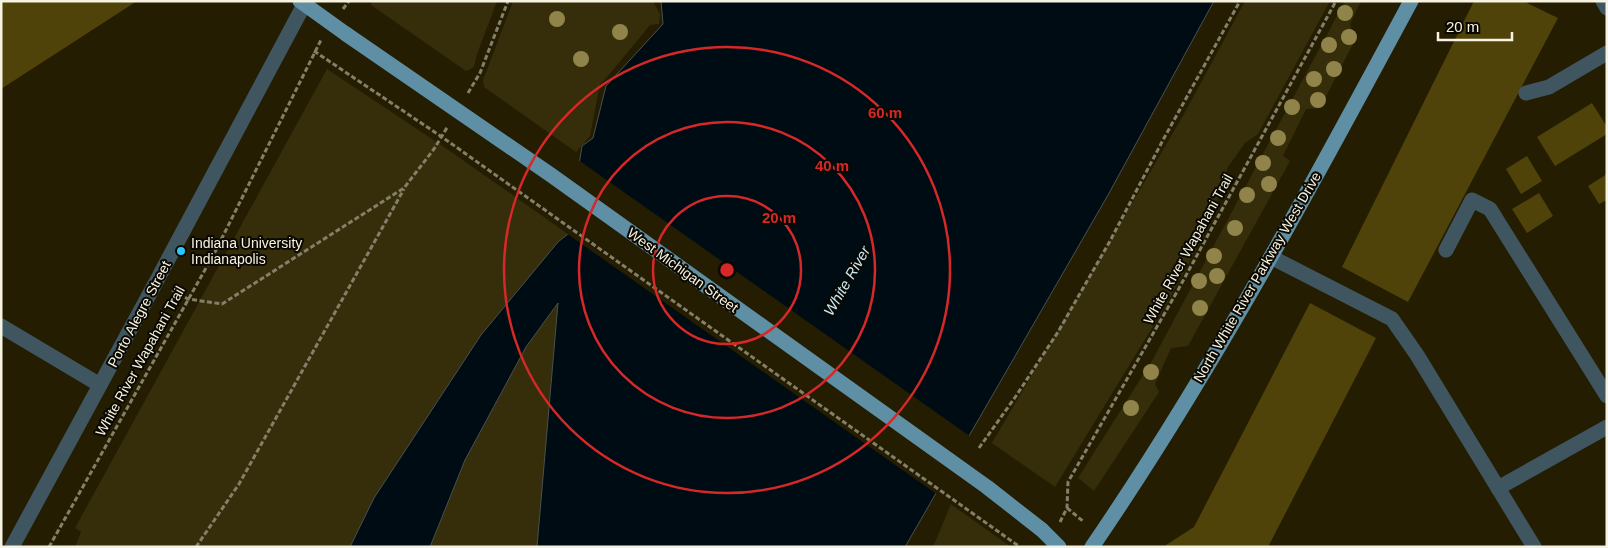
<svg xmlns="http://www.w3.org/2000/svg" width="1608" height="548" font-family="Arial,sans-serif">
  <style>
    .green { fill: #362e0a }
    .water { fill: #000c13; stroke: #4a5151 }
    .pier { fill: #241d01 }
    .building { fill: #4f430a }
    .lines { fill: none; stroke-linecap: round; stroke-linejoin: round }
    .path { stroke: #847f68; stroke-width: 3; stroke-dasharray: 5 2.5; stroke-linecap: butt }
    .minor { stroke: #3f5661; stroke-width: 15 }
    .major { stroke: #5e8fa5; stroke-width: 15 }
    .major-bridge { stroke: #5e8fa5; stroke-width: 15 }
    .tree { fill: #91844b }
    .ring { fill: none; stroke: #d62828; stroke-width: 2.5 }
    .poi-dot { fill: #29c8ff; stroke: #0a0801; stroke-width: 2 }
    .labels { text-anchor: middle; stroke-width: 4; stroke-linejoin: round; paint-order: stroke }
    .poi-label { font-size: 14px; fill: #f7f3e2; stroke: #0a0801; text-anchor: start }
    .street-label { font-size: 14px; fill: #f7f3e2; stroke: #0a0801 }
    .water-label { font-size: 15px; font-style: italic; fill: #c7e9f8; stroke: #0a0801 }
    .centre { fill: #d62828; stroke: #0a0801; stroke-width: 2.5 }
    .ring-label { font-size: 15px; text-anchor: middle; font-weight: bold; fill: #d62828; stroke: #0a0801; stroke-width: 4; stroke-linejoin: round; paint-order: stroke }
  </style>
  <rect width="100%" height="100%" fill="#241d01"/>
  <!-- green -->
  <g class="green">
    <path d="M371,1H497L477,54L474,67L466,71L371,5Z"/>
    <path d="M513,1H654V3L660,14L659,24L650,25L608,76L600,84L590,136L576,152L484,87L483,80Z"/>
    <path d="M1245,1H1330L1258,134L1245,143L1228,167L1218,193L1217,211L1166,305L1055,487L992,443L1184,114Z"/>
    <path d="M1345,1H1361L1350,24L1355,40L1320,108L1306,109L1283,156L1290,161L1188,346L1171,348L1155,384L1159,392L1094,491L1078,478L1153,359Z"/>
    <path d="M327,69L447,149L568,234L558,242L481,335L374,498L350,547H75L81,532L75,528Z"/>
    <path d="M559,302L537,547H430L465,460L526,347Z"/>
    <path d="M951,504L952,505L1011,547H933Z"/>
  </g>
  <!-- water -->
  <path class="water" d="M661,1H1214L1108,195L905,547H537L558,303L526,347L465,460L430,547H350L374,498L481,335L558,242L568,234L582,146L593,138L606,86L663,24Z"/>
  <!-- pier -->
  <path class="pier" d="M577,159L971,437L938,495L566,233Z"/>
  <!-- building -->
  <g class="building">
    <path d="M1,1H137L1,89Z"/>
    <path d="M1474,1H1528L1527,3L1558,18L1408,302L1342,267Z"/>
    <path d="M1592,103L1607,127V134L1555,166L1537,137Z"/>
    <path d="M1527,156L1542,181L1521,194L1506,169Z"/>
    <path d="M1607,174V200L1599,204L1588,186Z"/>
    <path d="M1539,193L1553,216L1527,233L1512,209Z"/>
    <path d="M1310,303L1376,338L1268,547H1163L1194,527Z"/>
  </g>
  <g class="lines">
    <!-- path -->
    <g class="path">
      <path d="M343,9L349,1"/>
      <path d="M314,51L442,137L1020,547"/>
      <path d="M468,93L480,73L508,1"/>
      <path d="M172,290L188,299L222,304L404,188L434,149L448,126"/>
      <path d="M979,448L1016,396L1058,332L1110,241L1163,140L1240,1"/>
      <path d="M1067,508L1084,522"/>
      <path d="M1060,522L1067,508L1068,482L1178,290L1336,1"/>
      <path d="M49,547L215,252L321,40"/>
      <path d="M196,547L239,484L404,189"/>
    </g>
    <!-- minor -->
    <g class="minor">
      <path d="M1603,1L1607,8"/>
      <path d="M1526,93L1549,87L1607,53"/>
      <path d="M1446,250L1472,200L1490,209L1607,396"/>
      <path d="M1271,257L1392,319L1417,355L1534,547"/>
      <path d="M1,326L100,385"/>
      <path d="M1498,488L1607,427"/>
      <path d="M12,547L156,282L306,1"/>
    </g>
    <!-- major -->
    <g class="major">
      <path d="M300,1L346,34"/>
      <path d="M1042,530L1059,547"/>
      <path d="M1092,547C1211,373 1311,187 1411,1"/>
    </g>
    <!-- major-bridge -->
    <path class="major-bridge" d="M346,34L551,175L987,487L1042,530"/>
  </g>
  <!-- trees -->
  <g class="tree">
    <circle cx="1345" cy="13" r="8"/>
    <circle cx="557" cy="19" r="8"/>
    <circle cx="620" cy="32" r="8"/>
    <circle cx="1349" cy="37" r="8"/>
    <circle cx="1329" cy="45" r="8"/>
    <circle cx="581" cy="59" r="8"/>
    <circle cx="1334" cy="69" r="8"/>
    <circle cx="1314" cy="79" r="8"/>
    <circle cx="1318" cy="100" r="8"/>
    <circle cx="1292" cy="107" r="8"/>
    <circle cx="1278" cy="138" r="8"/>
    <circle cx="1263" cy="163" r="8"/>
    <circle cx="1269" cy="184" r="8"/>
    <circle cx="1247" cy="195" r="8"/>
    <circle cx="1235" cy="228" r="8"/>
    <circle cx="1214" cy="256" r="8"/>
    <circle cx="1217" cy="276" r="8"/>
    <circle cx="1199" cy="281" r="8"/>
    <circle cx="1200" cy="308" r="8"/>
    <circle cx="1151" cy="372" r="8"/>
    <circle cx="1131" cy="408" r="8"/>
  </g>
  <!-- distance rings -->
  <g class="ring">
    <circle cx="727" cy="270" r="74"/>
    <circle cx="727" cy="270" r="148"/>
    <circle cx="727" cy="270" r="223"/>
  </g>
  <!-- markers -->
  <circle class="poi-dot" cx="181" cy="251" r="5"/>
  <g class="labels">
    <!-- poi labels -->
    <g class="poi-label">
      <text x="191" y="248">Indiana University<tspan x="191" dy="16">Indianapolis</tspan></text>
    </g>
    <!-- street labels -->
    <g class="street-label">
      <text transform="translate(1188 249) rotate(-61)" y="5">White River Wapahani Trail</text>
      <text transform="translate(683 270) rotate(36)" y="5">West Michigan Street</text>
      <text transform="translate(1257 277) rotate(-60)" y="5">North White River Parkway West Drive</text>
      <text transform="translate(139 314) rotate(-62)" y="5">Porto Alegre Street</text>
      <text transform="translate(140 361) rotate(-61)" y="5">White River Wapahani Trail</text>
    </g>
    <!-- water labels -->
    <g class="water-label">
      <text transform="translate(847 281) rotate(-60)" y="5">White River</text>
    </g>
  </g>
  <circle cx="727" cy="270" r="8" class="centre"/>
  <g class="ring-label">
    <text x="885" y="118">60 m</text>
    <text x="832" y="171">40 m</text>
    <text x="779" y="223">20 m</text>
  </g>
  <!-- border -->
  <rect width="1608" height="548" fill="none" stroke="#f7f3e2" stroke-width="5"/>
  <!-- scale -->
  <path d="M1438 32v8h74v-8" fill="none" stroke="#f7f3e2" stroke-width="2.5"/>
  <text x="1446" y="32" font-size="15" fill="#f7f3e2" stroke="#0a0801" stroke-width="4" paint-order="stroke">20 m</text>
</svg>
